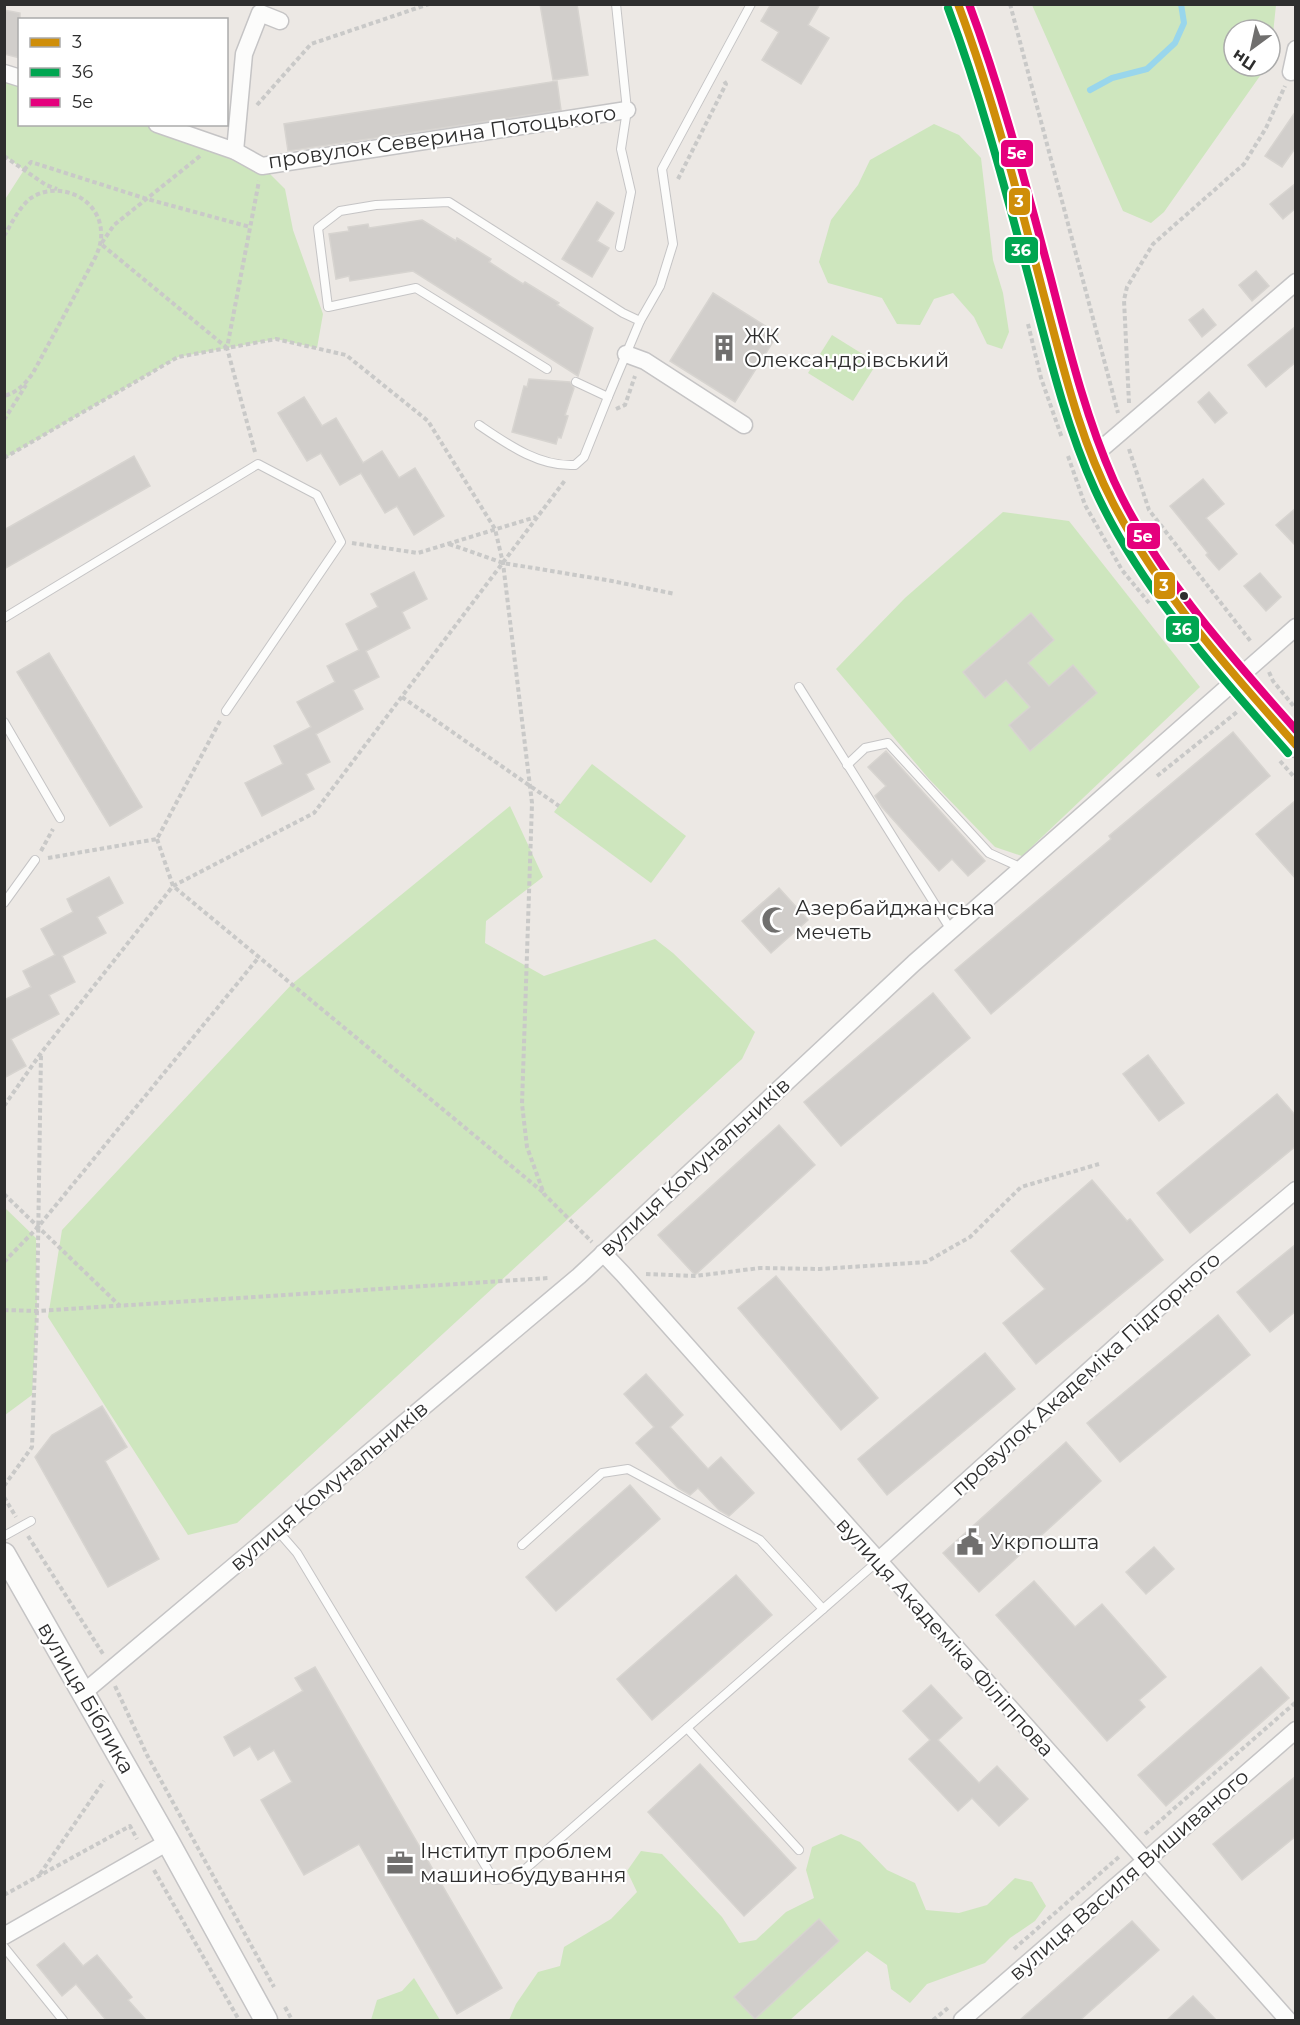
<svg xmlns="http://www.w3.org/2000/svg" width="1300" height="2025" font-family="Montserrat,sans-serif">
  <style>
    .green { fill: #cee6be }
    .lines { fill: none; stroke-linecap: round; stroke-linejoin: round }
    .stream { stroke: #99d6ec; stroke-width: 6 }
    .building { fill: #d1cecb; stroke: #d7d4d0; stroke-width: 1.5 }
    .lane-casing { stroke: #c5c4c5; stroke-width: 10 }
    .street-casing { stroke: #c5c4c5; stroke-width: 19 }
    .secondary-casing { stroke: #c5c4c5; stroke-width: 25 }
    .path { stroke: #c9c9c8; stroke-width: 4; stroke-dasharray: 4.5 3; stroke-linecap: butt }
    .lane { stroke: #fcfcfb; stroke-width: 8 }
    .street { stroke: #fcfcfb; stroke-width: 16 }
    .secondary { stroke: #fcfcfb; stroke-width: 22 }
    .bus-1-casing { stroke: #fff; stroke-width: 12 }
    .bus-2-casing { stroke: #fff; stroke-width: 12 }
    .bus-3-casing { stroke: #fff; stroke-width: 12 }
    .bus-1 { stroke: #cf8e09; stroke-width: 8 }
    .bus-2 { stroke: #00a651; stroke-width: 8 }
    .bus-3 { stroke: #e5007d; stroke-width: 8 }
    .bus-dot { fill: #2e2e2e; stroke: #fff; stroke-width: 2 }
    .labels { text-anchor: middle; stroke-width: 4.5; stroke-linejoin: round; paint-order: stroke }
    .street-label { font-size: 21px; fill: #2e2e2e; stroke: #fff }
    .poi-label { font-size: 21px; fill: #2e2e2e; stroke: #fff; text-anchor: start }
    .line-badge { stroke: #fff; stroke-width: 2 }
    .badge-label { font-size: 16px; text-anchor: middle; font-weight: bold; fill: #fff }
  </style>
  <rect width="100%" height="100%" fill="#ece8e4"/>
  <!-- green -->
  <g class="green">
    <path d="M1032,5H1276L1270,62V30H1234V66H1267L1164,212L1151,223L1123,211Z"/>
    <path d="M5,73L19,78L20,124L157,125L262,166L285,189L293,230L323,314L317,348L276,339L178,357L5,458L4,201L24,170L5,156Z"/>
    <path d="M934,124L959,135L981,158L993,260L1003,293L1009,332L1002,349L987,344L974,317L953,293L934,299L920,325L897,324L882,298L828,283L819,262L831,220L858,185L870,160Z"/>
    <path d="M832,335L877,363L853,401L808,373Z"/>
    <path d="M1003,512L1069,521L1200,687L1022,856L995,847L929,779L836,669L905,598Z"/>
    <path d="M592,764L686,836L651,883L554,812Z"/>
    <path d="M510,806L543,877L486,921L485,943L544,976L655,939L673,953L755,1032L742,1059L237,1523L188,1535L48,1317L62,1230L292,984Z"/>
    <path d="M4,1207L36,1238L37,1311L32,1395L5,1415Z"/>
    <path d="M841,1834L860,1842L887,1870L915,1883L926,1910L959,1913L987,1905L1015,1878L1032,1882L1046,1906L1035,1921L1010,1938L985,1963L927,1984L910,2003L891,1989L887,1965L867,1951L790,2020H509L516,2004L538,1972L560,1966L564,1947L611,1919L637,1892L627,1871L641,1851L662,1854L722,1917L739,1943L756,1940L786,1912L814,1898L806,1870L812,1847Z"/>
    <path d="M414,1978L440,2020H371L377,2000L402,1991Z"/>
  </g>
  <g class="lines">
    <!-- stream -->
    <path class="stream" d="M1090,90L1112,78L1147,69L1175,43L1184,23L1181,4"/>
  </g>
  <!-- building -->
  <g class="building">
    <path d="M540,4H577L588,75L553,80Z"/>
    <path d="M771,4H820L808,25L829,38L801,84L762,60L779,32L761,21Z"/>
    <path d="M4,10L20,13V58L4,54Z"/>
    <path d="M557,81L561,110L288,151L284,124Z"/>
    <path d="M1296,111V147L1282,167L1265,156Z"/>
    <path d="M1296,183V208L1283,219L1270,204Z"/>
    <path d="M597,202L614,213L597,241L609,248L592,277L562,259Z"/>
    <path d="M422,220L456,241L457,238L491,259L489,262L523,284L525,282L559,303L557,305L593,328L578,376L413,271L350,281L349,276L336,279L329,234L349,231L348,227L368,224L369,228Z"/>
    <path d="M1256,271L1269,286L1252,301L1239,285Z"/>
    <path d="M713,293L778,334L735,402L670,361Z"/>
    <path d="M1203,309L1216,325L1202,337L1189,320Z"/>
    <path d="M1296,326V362L1266,387L1248,365Z"/>
    <path d="M529,379L570,382L574,388L565,415L568,416L561,438L558,437L556,444L512,432L524,386L527,387Z"/>
    <path d="M1209,392L1227,413L1215,423L1198,402Z"/>
    <path d="M304,397L322,426L336,418L363,463L382,451L399,478L415,468L444,516L414,535L397,506L385,513L361,473L340,485L321,453L307,461L278,413Z"/>
    <path d="M134,456L150,486L4,569V530Z"/>
    <path d="M1203,479L1224,504L1206,518L1237,554L1219,570L1206,555L1208,553L1170,506Z"/>
    <path d="M1296,508V546L1276,525Z"/>
    <path d="M414,572L427,599L402,612L410,628L366,651L379,677L353,690L363,709L316,734L330,762L306,774L314,789L262,816L245,783L283,764L274,746L311,727L297,702L335,682L327,666L359,650L346,624L378,607L371,594Z"/>
    <path d="M1260,573L1281,597L1266,611L1244,586Z"/>
    <path d="M1031,613L1054,640L1028,663L1049,686L1073,665L1097,693L1030,751L1009,725L1030,707L1006,680L985,698L963,672Z"/>
    <path d="M49,653L142,807L110,826L17,672Z"/>
    <path d="M1233,732L1270,776L991,1014L955,970L1111,839L1109,836Z"/>
    <path d="M886,751L985,861L968,876L952,859L939,871L882,807L875,796L886,786L868,767Z"/>
    <path d="M1296,800V879L1256,834Z"/>
    <path d="M109,877L123,903L97,917L106,933L62,956L75,982L49,995L59,1014L11,1039L26,1066L4,1078V1000L31,987L23,971L55,955L41,929L73,912L67,899Z"/>
    <path d="M779,888L808,920L771,953L742,921Z"/>
    <path d="M933,993L970,1038L841,1146L804,1102Z"/>
    <path d="M1148,1055L1184,1103L1159,1121L1123,1074Z"/>
    <path d="M1277,1094L1296,1116V1146L1190,1233L1157,1193Z"/>
    <path d="M779,1125L815,1165L695,1275L658,1235Z"/>
    <path d="M1092,1180L1127,1221L1130,1219L1163,1260L1036,1364L1003,1323L1045,1289L1011,1251Z"/>
    <path d="M1296,1244V1311L1270,1332L1237,1292Z"/>
    <path d="M776,1276L878,1398L841,1430L738,1308Z"/>
    <path d="M1218,1315L1250,1355L1120,1462L1087,1423Z"/>
    <path d="M985,1353L1015,1389L887,1495L858,1459Z"/>
    <path d="M646,1374L683,1415L670,1427L708,1469L721,1457L754,1493L729,1516L719,1510L698,1488L690,1495L678,1488L636,1443L654,1427L624,1394Z"/>
    <path d="M102,1406L127,1447L105,1461L159,1559L108,1587L35,1457L52,1435Z"/>
    <path d="M1066,1442L1101,1481L979,1592L943,1553Z"/>
    <path d="M630,1485L660,1519L556,1611L526,1577Z"/>
    <path d="M1154,1547L1174,1569L1146,1594L1126,1572Z"/>
    <path d="M736,1575L772,1615L652,1720L617,1679Z"/>
    <path d="M1034,1581L1075,1627L1102,1604L1166,1677L1139,1700L1145,1707L1107,1741L996,1615Z"/>
    <path d="M315,1667L502,1988L457,2014L359,1844L304,1875L261,1800L292,1782L274,1750L258,1760L250,1746L234,1756L224,1737L303,1691L295,1678Z"/>
    <path d="M1261,1667L1289,1698L1166,1806L1138,1775Z"/>
    <path d="M931,1685L962,1718L938,1740L979,1783L997,1766L1028,1799L999,1826L972,1798L958,1811L909,1759L930,1740L903,1711Z"/>
    <path d="M700,1764L796,1868L744,1916L648,1812Z"/>
    <path d="M1296,1776V1836L1242,1880L1213,1844Z"/>
    <path d="M819,1919L839,1941L755,2019L734,1997Z"/>
    <path d="M1132,1921L1159,1950L1080,2020H1020Z"/>
    <path d="M64,1943L83,1966L97,1955L132,1997L128,2000L146,2020H106L76,1984L62,1996L37,1965Z"/>
    <path d="M1193,1996L1216,2020H1167Z"/>
  </g>
  <g class="lines">
    <defs>
      <g id="lane">
        <path d="M616,4L627,110L621,149L631,192L620,247"/>
        <path d="M547,369L416,288L328,307L318,228L340,211L376,205L449,202L623,313L640,321"/>
        <path d="M576,382L608,397L640,321L660,286L673,244L662,169L751,4"/>
        <path d="M479,425C507,444 539,467 575,465L584,457L608,397"/>
        <path d="M4,618L258,464L317,495L341,542L226,711"/>
        <path d="M799,687L951,930"/>
        <path d="M4,722L60,818"/>
        <path d="M847,765L865,748L888,743L989,853L1022,868"/>
        <path d="M4,903L35,860"/>
        <path d="M277,1530L297,1553L494,1880L515,1878L878,1561"/>
        <path d="M4,1536L31,1521"/>
        <path d="M522,1545L602,1473L628,1469L760,1540L823,1609"/>
        <path d="M687,1728L799,1850"/>
        <path d="M4,1947L63,2020"/>
      </g>
      <g id="street">
        <path d="M1291,72L1296,49"/>
        <path d="M4,73L20,78"/>
        <path d="M157,124L235,151L262,166L627,110"/>
        <path d="M235,151L244,54L260,13L280,21"/>
        <path d="M626,354L645,361L744,425"/>
        <path d="M1093,456L1296,282"/>
        <path d="M603,1253L623,1274L1288,2020"/>
        <path d="M878,1561L1197,1273L1296,1190"/>
        <path d="M83,1693L579,1276L914,963L1296,627"/>
        <path d="M4,1936L168,1842"/>
        <path d="M962,2020L1296,1730"/>
      </g>
      <g id="secondary">
        <path d="M958,4C1003,117 1027,237 1060,353C1075,404 1089,456 1113,503C1160,593 1229,670 1296,746"/>
        <path d="M4,1554L168,1842L266,2020"/>
      </g>
    </defs>
    <!-- lane casing -->
    <use href="#lane" class="lane-casing"/>
    <!-- street casing -->
    <use href="#street" class="street-casing"/>
    <!-- secondary casing -->
    <use href="#secondary" class="secondary-casing"/>
    <!-- path -->
    <g class="path">
      <path d="M1010,4L1118,413"/>
      <path d="M257,105L311,44L429,4"/>
      <path d="M4,156L46,185L57,189"/>
      <path d="M200,156L114,225L101,244L226,347"/>
      <path d="M24,170L31,162L147,199L250,227"/>
      <path d="M678,179L726,84L724,81"/>
      <path d="M4,236C12,223 19,207 31,198C58,180 99,197 101,231C102,241 99,249 95,258L33,373C25,384 18,392 4,396"/>
      <path d="M1028,324L1041,378L1062,438"/>
      <path d="M1129,403L1124,300L1127,287L1153,244L1244,164L1266,128L1285,86"/>
      <path d="M616,409L625,405L635,376"/>
      <path d="M4,420L26,385"/>
      <path d="M1129,449L1149,510L1252,643"/>
      <path d="M255,452L227,348L259,181"/>
      <path d="M1068,456L1085,505L1122,570L1149,603"/>
      <path d="M4,458L178,357L276,339L346,355L428,421L495,529L503,563L532,803L522,1104L527,1147L544,1194L592,1242"/>
      <path d="M352,543L418,553L536,517"/>
      <path d="M449,544L503,563L612,581L675,594"/>
      <path d="M1269,672L1273,681L1296,709"/>
      <path d="M402,697L559,806"/>
      <path d="M1280,761L1296,779"/>
      <path d="M1157,776L1237,712"/>
      <path d="M157,839L173,886L544,1193"/>
      <path d="M41,851L53,829"/>
      <path d="M48,858L157,839L220,721"/>
      <path d="M4,1106L41,1053L173,886L314,813L566,479"/>
      <path d="M4,1194L120,1306"/>
      <path d="M4,1262L38,1227L259,957"/>
      <path d="M646,1274L695,1276L760,1268L820,1269L926,1262L970,1237L1021,1187L1099,1164"/>
      <path d="M4,1310L37,1311L549,1278"/>
      <path d="M4,1486L32,1447L37,1311L41,1053"/>
      <path d="M4,1497L16,1517"/>
      <path d="M28,1536L103,1654"/>
      <path d="M115,1686L147,1755L274,1987"/>
      <path d="M1145,1834L1296,1702"/>
      <path d="M154,1870L239,2020"/>
      <path d="M40,1874L104,1781"/>
      <path d="M4,1895L130,1826L137,1839"/>
      <path d="M1014,1949L1121,1855"/>
      <path d="M285,2007L292,2020"/>
      <path d="M933,2020L948,2008"/>
    </g>
    <!-- lane -->
    <use href="#lane" class="lane"/>
    <!-- street -->
    <use href="#street" class="street"/>
    <!-- secondary -->
    <use href="#secondary" class="secondary"/>
    <defs>
      <path id="bus-1" d="M958,4C993,98 1018,195 1043,292C1062,362 1079,438 1113,503C1160,593 1229,670 1296,745"/>
      <path id="bus-2" d="M948,8C982,99 1006,192 1031,286C1049,355 1066,426 1095,490C1140,589 1217,672 1288,753"/>
      <path id="bus-3" d="M969,4C1003,95 1027,189 1052,283C1069,349 1086,418 1114,481C1157,575 1228,653 1296,730"/>
    </defs>
    <!-- bus-1 casing -->
    <use href="#bus-1" class="bus-1-casing"/>
    <!-- bus-2 casing -->
    <use href="#bus-2" class="bus-2-casing"/>
    <!-- bus-3 casing -->
    <use href="#bus-3" class="bus-3-casing"/>
    <!-- bus-1 -->
    <use href="#bus-1" class="bus-1"/>
    <!-- bus-2 -->
    <use href="#bus-2" class="bus-2"/>
    <!-- bus-3 -->
    <use href="#bus-3" class="bus-3"/>
  </g>
  <!-- icons -->
  <defs>
    <symbol id="building-bare" viewBox="-9 -9 18 18"><path d="M-4-6H4V6H1V3H-1V6H-4ZM-2.5-4.3h1.7v1.8h-1.7ZM.8-4.3h1.7v1.8H.8ZM-2.5-1h1.7V.8h-1.7ZM.8-1h1.7V.8H.8Z" fill="#706f6e" stroke="#fff" stroke-width="2.5" paint-order="stroke"/></symbol>
    <symbol id="mosque-bare" viewBox="-9 -9 18 18"><path d="M3.5-4.9A6 6 0 1 0 3.5 4.9A5 5 0 1 1 3.5-4.9Z" fill="#706f6e" stroke="#fff" stroke-width="2.5" paint-order="stroke"/></symbol>
    <symbol id="civic-bare" viewBox="-9 -9 18 18"><path d="M-.6-6.5H3V-4.5H.6V-3L4-1V1h2V6H-6V1h2V-1L-.6-3ZM-1.2 2.5V6h2.4V2.5Z" fill="#706f6e" stroke="#fff" stroke-width="2.5" paint-order="stroke"/></symbol>
    <symbol id="office-bare" viewBox="-9 -9 18 18"><path d="M-6-3h4V-5.5h4V-3h4V5H-6ZM-1-4.5V-3h2v-1.5ZM-6 0V1H6V0Z" fill="#706f6e" stroke="#fff" stroke-width="2.5" paint-order="stroke"/></symbol>
  </defs>
  <g fill-rule="evenodd">
    <use href="#building-bare" x="705" y="329" width="38" height="38"/>
    <use href="#mosque-bare" x="756" y="901" width="38" height="38"/>
    <use href="#civic-bare" x="951" y="1523" width="38" height="38"/>
    <use href="#office-bare" x="381" y="1844" width="38" height="38"/>
  </g>
  <!-- markers -->
  <circle class="bus-dot" cx="1184" cy="596" r="5"/>
  <g class="labels">
    <!-- street labels -->
    <g class="street-label">
      <text transform="translate(442 137) rotate(-8)" y="7">провулок Северина Потоцького</text>
      <text transform="translate(695 1167) rotate(-43)" y="7">вулиця Комунальників</text>
      <text transform="translate(1086 1374) rotate(-42)" y="7">провулок Академіка Підгорного</text>
      <text transform="translate(329 1486) rotate(-40)" y="7">вулиця Комунальників</text>
      <text transform="translate(945 1637) rotate(48)" y="7">вулиця Академіка Філіппова</text>
      <text transform="translate(86 1698) rotate(60)" y="7">вулиця Біблика</text>
      <text transform="translate(1129 1875) rotate(-41)" y="7">вулиця Василя Вишиваного</text>
    </g>
    <!-- poi labels -->
    <g class="poi-label">
      <text x="744" y="343">ЖК<tspan x="744" dy="24">Олександрівський</tspan></text>
      <text x="795" y="915">Азербайджанська<tspan x="795" dy="24">мечеть</tspan></text>
      <text x="990" y="1549">Укрпошта</text>
      <text x="420" y="1858">Інститут проблем<tspan x="420" dy="24">машинобудування</tspan></text>
    </g>
  </g>
  <g class="line-badge">
    <rect x="1000" y="139" width="34" height="29" rx="6" fill="#e5007d"/>
    <rect x="1008" y="187" width="23" height="29" rx="6" fill="#cf8e09"/>
    <rect x="1004" y="236" width="35" height="28" rx="6" fill="#00a651"/>
    <rect x="1126" y="522" width="35" height="28" rx="6" fill="#e5007d"/>
    <rect x="1153" y="571" width="23" height="29" rx="6" fill="#cf8e09"/>
    <rect x="1165" y="615" width="35" height="28" rx="6" fill="#00a651"/>
  </g>
  <g class="badge-label">
    <text x="1017" y="159">5е</text>
    <text x="1019" y="207">3</text>
    <text x="1021" y="256">36</text>
    <text x="1143" y="542">5е</text>
    <text x="1164" y="591">3</text>
    <text x="1182" y="635">36</text>
  </g>
  <!-- border -->
  <rect width="1300" height="2025" fill="none" stroke="#2e2e2e" stroke-width="12"/>
  <!-- legend -->
  <rect x="18" y="18" width="210" height="108" fill="#ffffff" stroke="#ababab" stroke-width="1.5"/>
  <rect x="30" y="38" width="30" height="9" fill="#cf8e09" stroke="#ababab" stroke-width="1.5"/>
  <text x="72" y="48" font-size="18" fill="#2e2e2e">3</text>
  <rect x="30" y="68" width="30" height="9" fill="#00a651" stroke="#ababab" stroke-width="1.5"/>
  <text x="72" y="78" font-size="18" fill="#2e2e2e">36</text>
  <rect x="30" y="98" width="30" height="9" fill="#e5007d" stroke="#ababab" stroke-width="1.5"/>
  <text x="72" y="108" font-size="18" fill="#2e2e2e">5е</text>
  <!-- north arrow -->
  <g transform="translate(1252 48) rotate(213)"><circle r="28" fill="#ffffff" stroke="#ababab" stroke-width="1.5"/>
  <path d="M0-4.5L10 22L0 15L-10 22Z" fill="#706f6e"/>
  <text y="-9" font-size="16" font-weight="bold" text-anchor="middle" fill="#2e2e2e">Пн</text>
  </g>
</svg>
